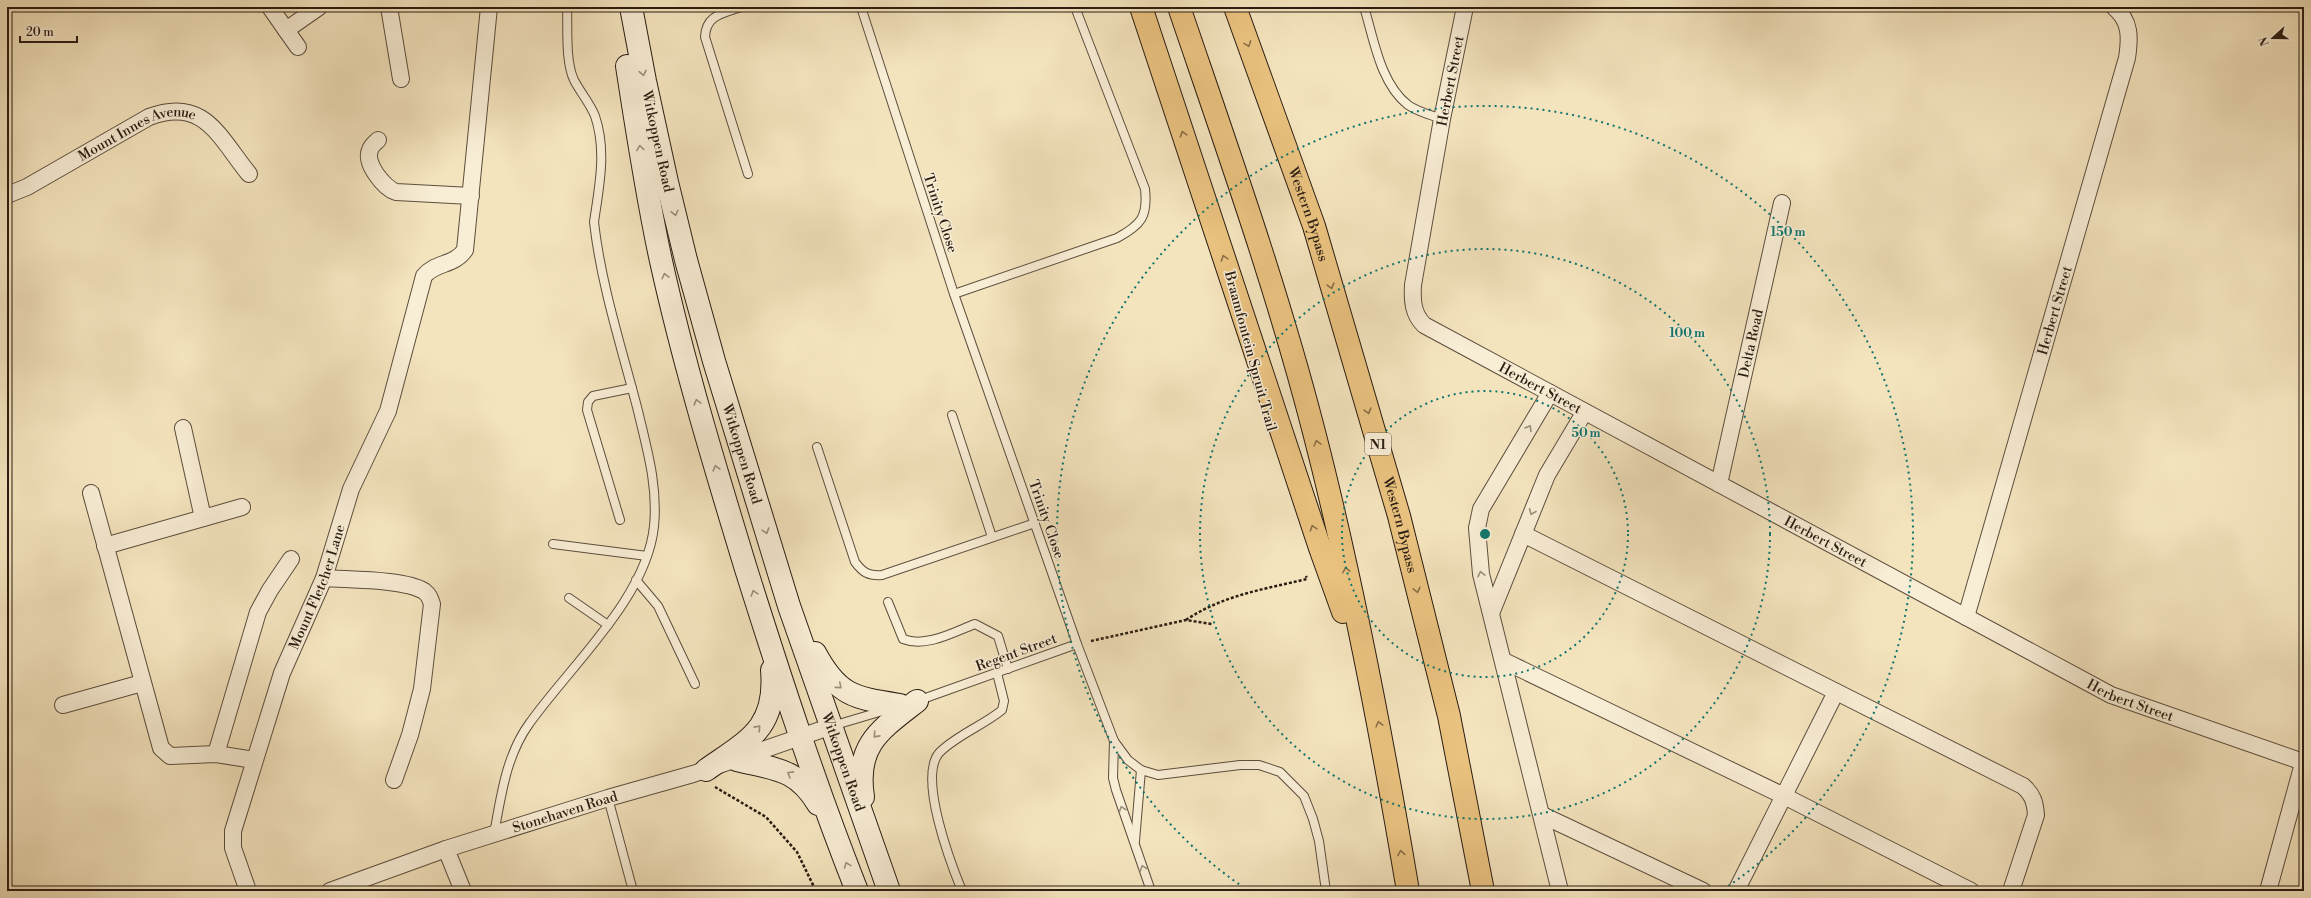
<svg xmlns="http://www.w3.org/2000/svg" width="2311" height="898" font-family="'Libre Bodoni',serif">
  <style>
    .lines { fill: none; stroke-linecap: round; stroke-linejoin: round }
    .service-casing { stroke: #5c4e3d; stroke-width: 10 }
    .minor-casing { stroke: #5c4e3d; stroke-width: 18 }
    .secondary-casing { stroke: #291c12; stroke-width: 24 }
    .motorway-casing { stroke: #291c12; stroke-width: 24 }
    .path { stroke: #291c12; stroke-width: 2.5; stroke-dasharray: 3 2; stroke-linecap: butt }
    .service { stroke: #f8edd5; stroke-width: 8 }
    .minor { stroke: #f8edd5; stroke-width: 16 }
    .secondary { stroke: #f8edd5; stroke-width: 22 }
    .motorway { stroke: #eac27f; stroke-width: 22 }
    .oneway { stroke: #8a6f48 }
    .oneway2 { stroke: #9b8f7d }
    .ring { fill: none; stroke: #0f766e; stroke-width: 2; stroke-dasharray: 2 4 }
    .labels { text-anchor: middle; stroke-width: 3; stroke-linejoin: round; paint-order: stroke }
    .shield { fill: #f8edd5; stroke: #675b4c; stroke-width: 1 }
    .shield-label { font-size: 13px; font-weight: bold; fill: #291c12 }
    .street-label { font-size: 14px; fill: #291c12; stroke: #f8edd5 }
    .centre { fill: #0f766e; stroke: #f8edd5; stroke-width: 2 }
    .ring-label { font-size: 12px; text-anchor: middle; font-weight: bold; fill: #0f766e; stroke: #f8edd5; stroke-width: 3; stroke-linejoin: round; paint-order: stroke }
  </style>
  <rect width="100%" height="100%" fill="#f4e4be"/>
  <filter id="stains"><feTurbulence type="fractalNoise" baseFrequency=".005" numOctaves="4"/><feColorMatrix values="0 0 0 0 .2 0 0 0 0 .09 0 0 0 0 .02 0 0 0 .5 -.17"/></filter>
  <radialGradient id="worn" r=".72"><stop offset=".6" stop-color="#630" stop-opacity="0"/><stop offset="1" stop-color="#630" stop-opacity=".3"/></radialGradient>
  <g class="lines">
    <defs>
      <g id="service">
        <path d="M741,7C722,14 706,15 705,37L748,174"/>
        <path d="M861,7L954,294L1077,644L1114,741L1128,760L1141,770L1158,775L1240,765H1259L1280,772L1304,796L1313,819L1319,841L1326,891"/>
        <path d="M1364,7C1374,39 1380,83 1408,105C1418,112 1431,115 1442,119"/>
        <path d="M954,294L1117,238C1141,225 1148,217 1145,189L1075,7"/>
        <path d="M952,415L992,537"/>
        <path d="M817,447L855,562C863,573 869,576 882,575L1035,523"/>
        <path d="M620,520L587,410L588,402L593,396L632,388"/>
        <path d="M553,544L647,556"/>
        <path d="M636,580L658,606L695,684"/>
        <path d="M569,598L608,625"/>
        <path d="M888,602L903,639C926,648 954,632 975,624L998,636L1008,669"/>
        <path d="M917,701L1077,644"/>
        <path d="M832,726L886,710"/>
        <path d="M1114,741L1113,778L1116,790L1151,891"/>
        <path d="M608,798L633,891"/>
        <path d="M494,834C501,796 506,756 529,724C569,667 647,598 654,526C658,486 647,449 638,411C622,349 601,285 594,222C599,187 607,151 595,116C590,103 580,92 574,80C565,61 568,27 567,7"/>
        <path d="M1135,841L1141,770"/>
        <path d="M962,891C951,864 918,778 939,753C955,736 984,725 1002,710L1004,701L997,673"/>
      </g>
      <g id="minor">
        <path d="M270,7L286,30"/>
        <path d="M389,7L401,79"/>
        <path id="s1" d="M1465,7L1442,119L1413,285C1412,301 1413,314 1424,325L2111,695L2303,762"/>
        <path d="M298,47L286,30L319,7"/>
        <path d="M378,140C375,143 371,146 370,150C364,163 384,188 396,192L471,196"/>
        <path id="s2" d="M7,195L27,187L149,117C204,96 219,137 249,174"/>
        <path d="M1550,393L1481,509L1477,528L1481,574L1560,891"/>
        <path d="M183,428L203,518"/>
        <path id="s3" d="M1719,484L1782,203"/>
        <path d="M91,493L161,748L170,756L216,754L254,760"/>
        <path d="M1523,534L2023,786C2033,795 2035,802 2036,815L2011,891"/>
        <path d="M105,546L242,507"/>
        <path d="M324,578C349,580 404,579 424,591C429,595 430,598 432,604L422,689L410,735L394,780"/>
        <path d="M1492,611L1547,475L1584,413"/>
        <path id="s4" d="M1966,617L2127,58C2130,38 2131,21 2114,7"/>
        <path d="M1504,661L1784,796L1971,891"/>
        <path d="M63,705L142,683"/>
        <path d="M216,754L258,612L270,590L291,559"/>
        <path d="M1542,815L1703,891"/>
        <path d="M446,849L463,891"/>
        <path id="s5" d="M248,891L233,848V831L282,673L324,578L351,489L388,411L424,276C435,262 454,266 465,250L489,7"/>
        <path id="s6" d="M330,891L446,849L608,798L693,774L832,726"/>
        <path d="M1736,891L1836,692"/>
        <path d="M2268,891L2304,760"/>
      </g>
      <g id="secondary">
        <path id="s7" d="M631,7L645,81L667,182L686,260L714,361L789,606L889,891"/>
        <path d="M627,66C637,131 647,197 661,261C684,365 715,467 746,569C780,677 815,785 857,891"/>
        <path d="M815,653C838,696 854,698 900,705"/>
        <path d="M737,760C774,769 797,768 818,804"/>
        <path d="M706,770C749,740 777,728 772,670"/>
        <path d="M863,797C855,745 880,730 917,701"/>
      </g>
      <g id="motorway">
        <path d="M1141,7L1320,548L1343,612"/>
        <path d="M1179,7C1227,148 1277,288 1314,432C1353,583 1382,737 1408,891"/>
        <path id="s8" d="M1235,7L1314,226L1399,516L1449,716L1483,891"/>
      </g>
    </defs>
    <!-- service casing -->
    <use href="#service" class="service-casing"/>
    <!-- minor casing -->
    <use href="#minor" class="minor-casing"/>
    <!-- secondary casing -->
    <use href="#secondary" class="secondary-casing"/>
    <!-- motorway casing -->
    <use href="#motorway" class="motorway-casing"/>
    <!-- path -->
    <g class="path">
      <path d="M1186,620C1223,595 1265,589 1307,579L1306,576"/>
      <path d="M1091,641L1186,620L1212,624"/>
      <path d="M715,787L766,817L797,852L816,891"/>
    </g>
    <!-- service -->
    <use href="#service" class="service"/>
    <!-- minor -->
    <use href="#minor" class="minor"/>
    <!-- secondary -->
    <use href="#secondary" class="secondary"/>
    <!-- motorway -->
    <use href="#motorway" class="motorway"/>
  </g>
  <!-- one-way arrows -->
  <defs><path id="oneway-chevron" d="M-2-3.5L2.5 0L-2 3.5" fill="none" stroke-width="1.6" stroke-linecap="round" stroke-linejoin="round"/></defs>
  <g class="oneway">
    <use href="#oneway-chevron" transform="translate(1248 44) rotate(70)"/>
    <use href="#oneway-chevron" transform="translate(1183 134) rotate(-108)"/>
    <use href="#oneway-chevron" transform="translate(1224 258) rotate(-108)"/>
    <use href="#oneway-chevron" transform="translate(1331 286) rotate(74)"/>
    <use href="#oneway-chevron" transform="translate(1368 411) rotate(74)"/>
    <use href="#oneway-chevron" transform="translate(1317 443) rotate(-104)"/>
    <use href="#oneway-chevron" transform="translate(1313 528) rotate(-108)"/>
    <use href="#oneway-chevron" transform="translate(1346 570) rotate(-102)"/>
    <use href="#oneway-chevron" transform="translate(1417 590) rotate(76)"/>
    <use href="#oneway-chevron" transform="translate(1379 724) rotate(-104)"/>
    <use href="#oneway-chevron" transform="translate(1401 853) rotate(-99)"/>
  </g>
  <g class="oneway2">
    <use href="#oneway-chevron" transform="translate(643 73) rotate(79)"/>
    <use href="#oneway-chevron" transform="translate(640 148) rotate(-99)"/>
    <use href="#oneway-chevron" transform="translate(675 213) rotate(76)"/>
    <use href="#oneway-chevron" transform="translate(665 276) rotate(-104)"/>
    <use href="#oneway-chevron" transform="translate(697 402) rotate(-105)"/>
    <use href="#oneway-chevron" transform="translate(1529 428) rotate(-59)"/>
    <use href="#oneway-chevron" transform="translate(716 468) rotate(-105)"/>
    <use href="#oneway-chevron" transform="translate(1532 512) rotate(112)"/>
    <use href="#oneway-chevron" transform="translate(766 531) rotate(73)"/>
    <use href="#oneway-chevron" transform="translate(1481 574) rotate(-102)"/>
    <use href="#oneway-chevron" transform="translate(754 593) rotate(-107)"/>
    <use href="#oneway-chevron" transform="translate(839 686) rotate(41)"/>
    <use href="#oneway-chevron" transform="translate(758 728) rotate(-48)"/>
    <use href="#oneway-chevron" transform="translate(876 735) rotate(132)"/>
    <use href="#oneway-chevron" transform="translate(790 774) rotate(-151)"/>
    <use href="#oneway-chevron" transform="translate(1122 809) rotate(-109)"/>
    <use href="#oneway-chevron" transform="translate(847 865) rotate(-111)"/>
    <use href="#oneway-chevron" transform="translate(1143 868) rotate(-109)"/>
  </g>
  <!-- distance rings -->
  <g class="ring">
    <circle cx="1485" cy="534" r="143"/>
    <circle cx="1485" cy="534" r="285"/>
    <path d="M1249 891A428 428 0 1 1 1721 891"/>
  </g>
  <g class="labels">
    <!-- shield labels -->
    <rect class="shield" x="1365" y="433" width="26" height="22" rx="3"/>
    <g class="shield-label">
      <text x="1378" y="449">N1</text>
    </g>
    <!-- street labels -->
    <g class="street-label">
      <text transform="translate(1450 81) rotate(-79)" y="5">Herbert Street</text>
      <text dy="5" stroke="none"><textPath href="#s2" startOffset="146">Mount Innes Avenue</textPath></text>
      <text dy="5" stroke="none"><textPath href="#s7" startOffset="137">Witkoppen Road</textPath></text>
      <text transform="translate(941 213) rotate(72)" y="5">Trinity Close</text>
      <text dy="5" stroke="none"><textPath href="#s8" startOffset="220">Western Bypass</textPath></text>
      <text dy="5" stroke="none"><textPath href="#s4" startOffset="319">Herbert Street</textPath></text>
      <text dy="5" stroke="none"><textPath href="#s3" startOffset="144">Delta Road</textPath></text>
      <text transform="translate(1251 351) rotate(75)" y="5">Braamfontein Spruit Trail</text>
      <text dy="5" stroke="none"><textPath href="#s1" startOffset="458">Herbert Street</textPath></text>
      <text dy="5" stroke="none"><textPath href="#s7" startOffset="461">Witkoppen Road</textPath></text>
      <text transform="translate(1047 519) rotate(71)" y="5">Trinity Close</text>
      <text dy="5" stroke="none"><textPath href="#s8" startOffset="544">Western Bypass</textPath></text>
      <text dy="5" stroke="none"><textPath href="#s1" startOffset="782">Herbert Street</textPath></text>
      <text dy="5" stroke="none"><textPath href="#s5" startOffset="321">Mount Fletcher Lane</textPath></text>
      <text transform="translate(1016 652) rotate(-20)" y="5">Regent Street</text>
      <text dy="5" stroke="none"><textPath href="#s1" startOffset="1126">Herbert Street</textPath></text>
      <text dy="5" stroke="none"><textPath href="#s7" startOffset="785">Witkoppen Road</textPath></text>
      <text dy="5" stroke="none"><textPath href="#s6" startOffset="248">Stonehaven Road</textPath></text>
    </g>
  </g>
  <circle cx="1485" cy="534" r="6" class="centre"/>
  <g class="ring-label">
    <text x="1788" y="236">150 m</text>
    <text x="1687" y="337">100 m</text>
    <text x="1586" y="437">50 m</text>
  </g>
  <!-- margin -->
  <rect width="2311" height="898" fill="none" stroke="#f4e4be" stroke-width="24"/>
  <rect x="8" y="8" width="2295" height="882" fill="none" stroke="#291c12" stroke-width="2"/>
  <rect x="12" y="12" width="2287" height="874" fill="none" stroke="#291c12"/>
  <!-- north arrow -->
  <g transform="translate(2273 38) rotate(249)" stroke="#f8edd5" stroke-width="3" paint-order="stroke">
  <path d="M0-3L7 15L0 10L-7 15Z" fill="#291c12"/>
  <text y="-6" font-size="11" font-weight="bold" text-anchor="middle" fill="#291c12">N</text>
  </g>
  <!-- scale -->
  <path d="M20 36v6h57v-6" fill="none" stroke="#291c12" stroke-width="2"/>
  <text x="26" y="36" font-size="12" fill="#291c12" stroke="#f8edd5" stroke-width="3" paint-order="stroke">20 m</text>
  <rect width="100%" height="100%" filter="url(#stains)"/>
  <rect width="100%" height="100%" fill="url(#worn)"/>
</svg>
